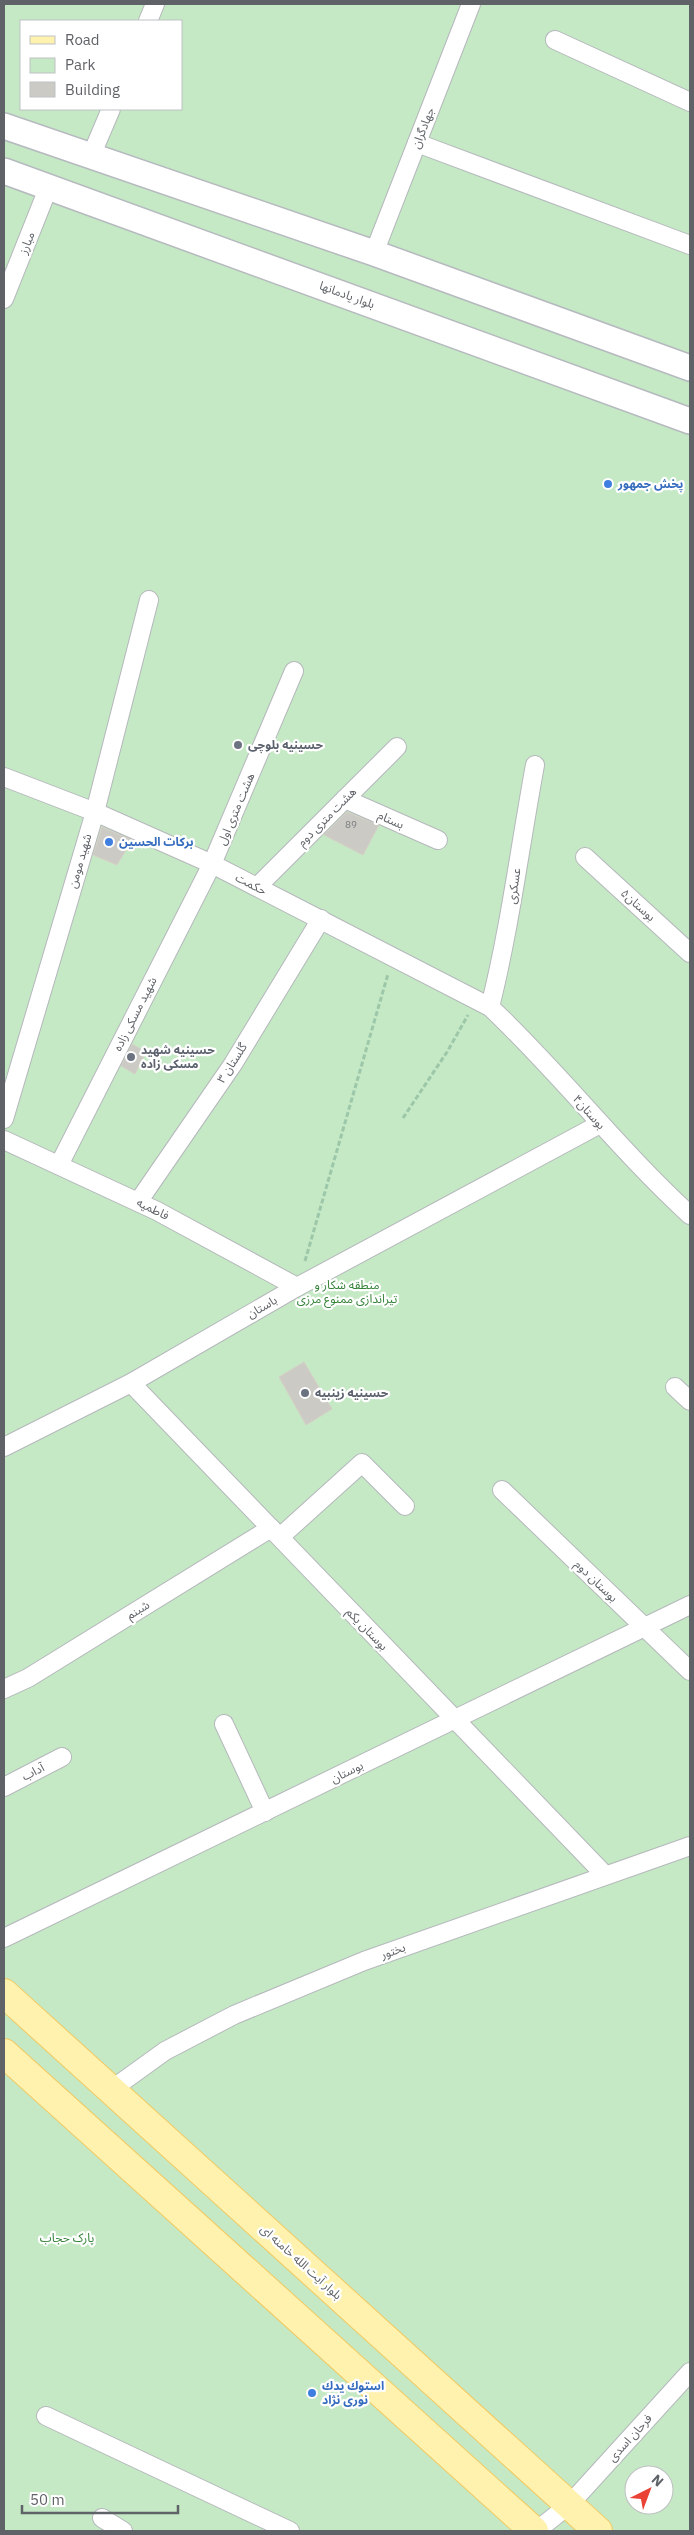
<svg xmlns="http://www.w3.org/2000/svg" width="694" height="2535" font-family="'IBM Plex Sans','Noto Sans Arabic',sans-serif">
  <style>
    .green { fill: #c5e8c5; fill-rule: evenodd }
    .building { fill: #cccac5; stroke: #d6d1c6 }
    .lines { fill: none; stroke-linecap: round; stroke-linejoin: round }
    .minor-casing { stroke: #b5b8bc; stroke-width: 20 }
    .secondary-casing { stroke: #b6babf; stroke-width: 28 }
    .primary-casing { stroke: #f2c960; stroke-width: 30 }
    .path { stroke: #9cc7a9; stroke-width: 3; stroke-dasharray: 5 2.5; stroke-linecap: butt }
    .minor { stroke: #fff; stroke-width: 18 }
    .secondary { stroke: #fff; stroke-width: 25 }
    .primary { stroke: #fff2af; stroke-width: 28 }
    .shop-dot { fill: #3f7fe0; stroke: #fff; stroke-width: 2 }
    .worship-dot { fill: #6b7280; stroke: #fff; stroke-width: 2 }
    .labels { text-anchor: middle; stroke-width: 4.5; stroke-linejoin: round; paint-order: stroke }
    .number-label { font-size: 10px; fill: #7a7d7f }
    .street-label { font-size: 12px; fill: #5f6368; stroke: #fff }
    .shop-label { font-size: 12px; font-weight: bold; fill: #366cbe; stroke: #fff; text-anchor: start }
    .worship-label { font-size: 12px; font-weight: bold; fill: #5b616d; stroke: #fff; text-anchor: start }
    .park-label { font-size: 12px; fill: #348238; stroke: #fff }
  </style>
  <rect width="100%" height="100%" fill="#f1efe8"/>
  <!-- green -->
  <path class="green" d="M4,4H690V2531H4ZM21,21H181V109H21ZM634,2475H664V2505H634Z"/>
  <!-- building -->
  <g class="building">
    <path d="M347,812L379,825L363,855L324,835Z"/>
    <path d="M102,827L132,840L117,865L93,855Z"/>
    <path d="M132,1044L146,1052L135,1074L121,1066Z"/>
    <path d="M304,1362L332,1409L306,1425L279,1377Z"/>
  </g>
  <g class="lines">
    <defs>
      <g id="minor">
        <path d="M148,21L155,4"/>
        <path d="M555,40L690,102"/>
        <path d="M417,143L690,245"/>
        <path d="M91,156L111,109"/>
        <path d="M374,253L471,4"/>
        <path d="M4,299L49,186"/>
        <path d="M4,777L95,812L212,864L490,1007C560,1073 619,1150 690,1215"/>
        <path d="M345,799L438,840"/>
        <path d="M585,857L690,953"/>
        <path d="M257,887L397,747"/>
        <path d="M490,1007C510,927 520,846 535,765"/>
        <path d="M4,1119L95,812L149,600"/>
        <path d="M4,1140L157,1211L297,1287"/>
        <path d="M59,1165L212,864L294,671"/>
        <path d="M138,1202L233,1064L321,919"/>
        <path d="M131,1383L604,1874"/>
        <path d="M675,1387L690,1401"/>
        <path d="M4,1447L131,1383L297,1287L600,1124"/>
        <path d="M502,1490L690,1671"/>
        <path d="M280,1537L362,1463L405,1506"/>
        <path d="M4,1689L28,1678L271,1528"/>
        <path d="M224,1724L265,1812"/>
        <path d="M4,1787L62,1757"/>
        <path d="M4,1938L690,1605"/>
        <path d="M111,2090L165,2051L234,2015L364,1961L690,1846"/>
        <path d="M46,2416L290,2531"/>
        <path d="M102,2518L123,2531"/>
        <path d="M536,2531L569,2505L690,2372"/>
      </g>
      <g id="secondary">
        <path d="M4,126L374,253L690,368"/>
        <path d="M4,171L690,421"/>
      </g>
      <g id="primary">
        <path d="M4,1993L598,2531"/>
        <path d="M4,2053L534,2531"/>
      </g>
    </defs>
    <!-- minor casing -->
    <use href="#minor" class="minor-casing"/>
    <!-- secondary casing -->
    <use href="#secondary" class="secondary-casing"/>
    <!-- primary casing -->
    <use href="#primary" class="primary-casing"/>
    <!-- path -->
    <g class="path">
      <path d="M403,1118L447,1052L468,1015"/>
      <path d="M305,1261L388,974"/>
    </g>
    <!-- minor -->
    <use href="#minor" class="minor"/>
    <!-- secondary -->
    <use href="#secondary" class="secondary"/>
    <!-- primary -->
    <use href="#primary" class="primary"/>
  </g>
  <!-- markers -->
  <g class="shop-dot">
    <circle cx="608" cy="484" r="5"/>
    <circle cx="109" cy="842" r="5"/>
    <circle cx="312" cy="2393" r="5"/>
  </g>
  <g class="worship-dot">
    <circle cx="238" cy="745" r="5"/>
    <circle cx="131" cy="1057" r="5"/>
    <circle cx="305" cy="1393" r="5"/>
  </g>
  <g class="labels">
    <!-- number labels -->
    <g class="number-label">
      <text x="351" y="828">89</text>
    </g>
    <!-- street labels -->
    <g class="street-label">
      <text transform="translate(423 128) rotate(-69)" y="4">جهادگران</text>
      <text transform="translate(27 243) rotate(-68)" y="4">مبارز</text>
      <text transform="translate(347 295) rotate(20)" y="4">بلوار یادمانها</text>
      <text transform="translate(236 809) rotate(-67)" y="4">هشت متری اول</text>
      <text transform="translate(327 817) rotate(-45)" y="4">هشت متری دوم</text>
      <text transform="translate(391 820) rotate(24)" y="4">بستام</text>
      <text transform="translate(80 861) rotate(-74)" y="4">شهید مومن</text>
      <text transform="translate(251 884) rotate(27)" y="4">حکمت</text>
      <text transform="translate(514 886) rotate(-82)" y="4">عسکری</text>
      <text transform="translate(638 905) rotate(42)" y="4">بوستان۵</text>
      <text transform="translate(135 1014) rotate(-63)" y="4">شهید مسکی زاده</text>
      <text transform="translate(232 1063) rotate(-57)" y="4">گلستان ۳</text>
      <text transform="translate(589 1112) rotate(48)" y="4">بوستان۴</text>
      <text transform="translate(153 1209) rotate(26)" y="4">فاطمیه</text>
      <text transform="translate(262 1307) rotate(-30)" y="4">باستان</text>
      <text transform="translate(596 1581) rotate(44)" y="4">بوستان دوم</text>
      <text transform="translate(138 1610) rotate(-32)" y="4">شبنم</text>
      <text transform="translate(367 1629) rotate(46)" y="4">بوستان یکم</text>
      <text transform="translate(33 1772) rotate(-27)" y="4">آداب</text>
      <text transform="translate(347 1772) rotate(-26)" y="4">بوستان</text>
      <text transform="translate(393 1951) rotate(-20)" y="4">بختور</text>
      <text transform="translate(301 2262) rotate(42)" y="4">بلوار آیت الله خامنه ای</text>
      <text transform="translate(630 2438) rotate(-48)" y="4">فرحان اسدی</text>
    </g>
    <!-- shop labels -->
    <g class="shop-label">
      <text x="618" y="488">پخش جمهور</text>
      <text x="119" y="846">برکات الحسین</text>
      <text x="322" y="2390">استوك يدك<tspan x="322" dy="14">نوری نژاد</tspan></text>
    </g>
    <!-- worship labels -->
    <g class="worship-label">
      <text x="248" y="749">حسینیه بلوچی</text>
      <text x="141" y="1054">حسینیه شهید<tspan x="141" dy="14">مسکی زاده</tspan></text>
      <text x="315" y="1397">حسینیه زینبیه</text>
    </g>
    <!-- park labels -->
    <g class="park-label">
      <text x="347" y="1289">منطقه شکار و<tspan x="347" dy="14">تیراندازی ممنوع مرزی</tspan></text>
      <text x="67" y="2242">پارک حجاب</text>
    </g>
  </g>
  <!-- border -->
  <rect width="694" height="2535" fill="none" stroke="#5f6368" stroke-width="10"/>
  <!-- legend -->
  <rect x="20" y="20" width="162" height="90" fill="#ffffff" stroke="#bfc1c3"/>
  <rect x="30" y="36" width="25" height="8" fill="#fff2af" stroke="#bfc1c3"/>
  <text x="65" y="45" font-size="15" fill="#5f6368">Road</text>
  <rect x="30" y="58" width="25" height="15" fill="#c5e8c5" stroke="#bfc1c3"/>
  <text x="65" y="70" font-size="15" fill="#5f6368">Park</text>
  <rect x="30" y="82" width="25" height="15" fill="#cccac5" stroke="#bfc1c3"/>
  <text x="65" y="95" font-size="15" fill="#5f6368">Building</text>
  <!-- north arrow -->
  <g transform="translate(649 2490) rotate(42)"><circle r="24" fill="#ffffff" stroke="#bfc1c3"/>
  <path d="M0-4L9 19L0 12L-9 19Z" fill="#ea4335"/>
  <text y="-8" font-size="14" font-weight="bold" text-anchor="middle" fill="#5f6368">N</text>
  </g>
  <!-- scale -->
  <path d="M22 2505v8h156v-8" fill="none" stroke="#5f6368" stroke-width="2.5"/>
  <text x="30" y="2505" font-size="15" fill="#5f6368" stroke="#ffffff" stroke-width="4" paint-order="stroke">50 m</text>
</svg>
